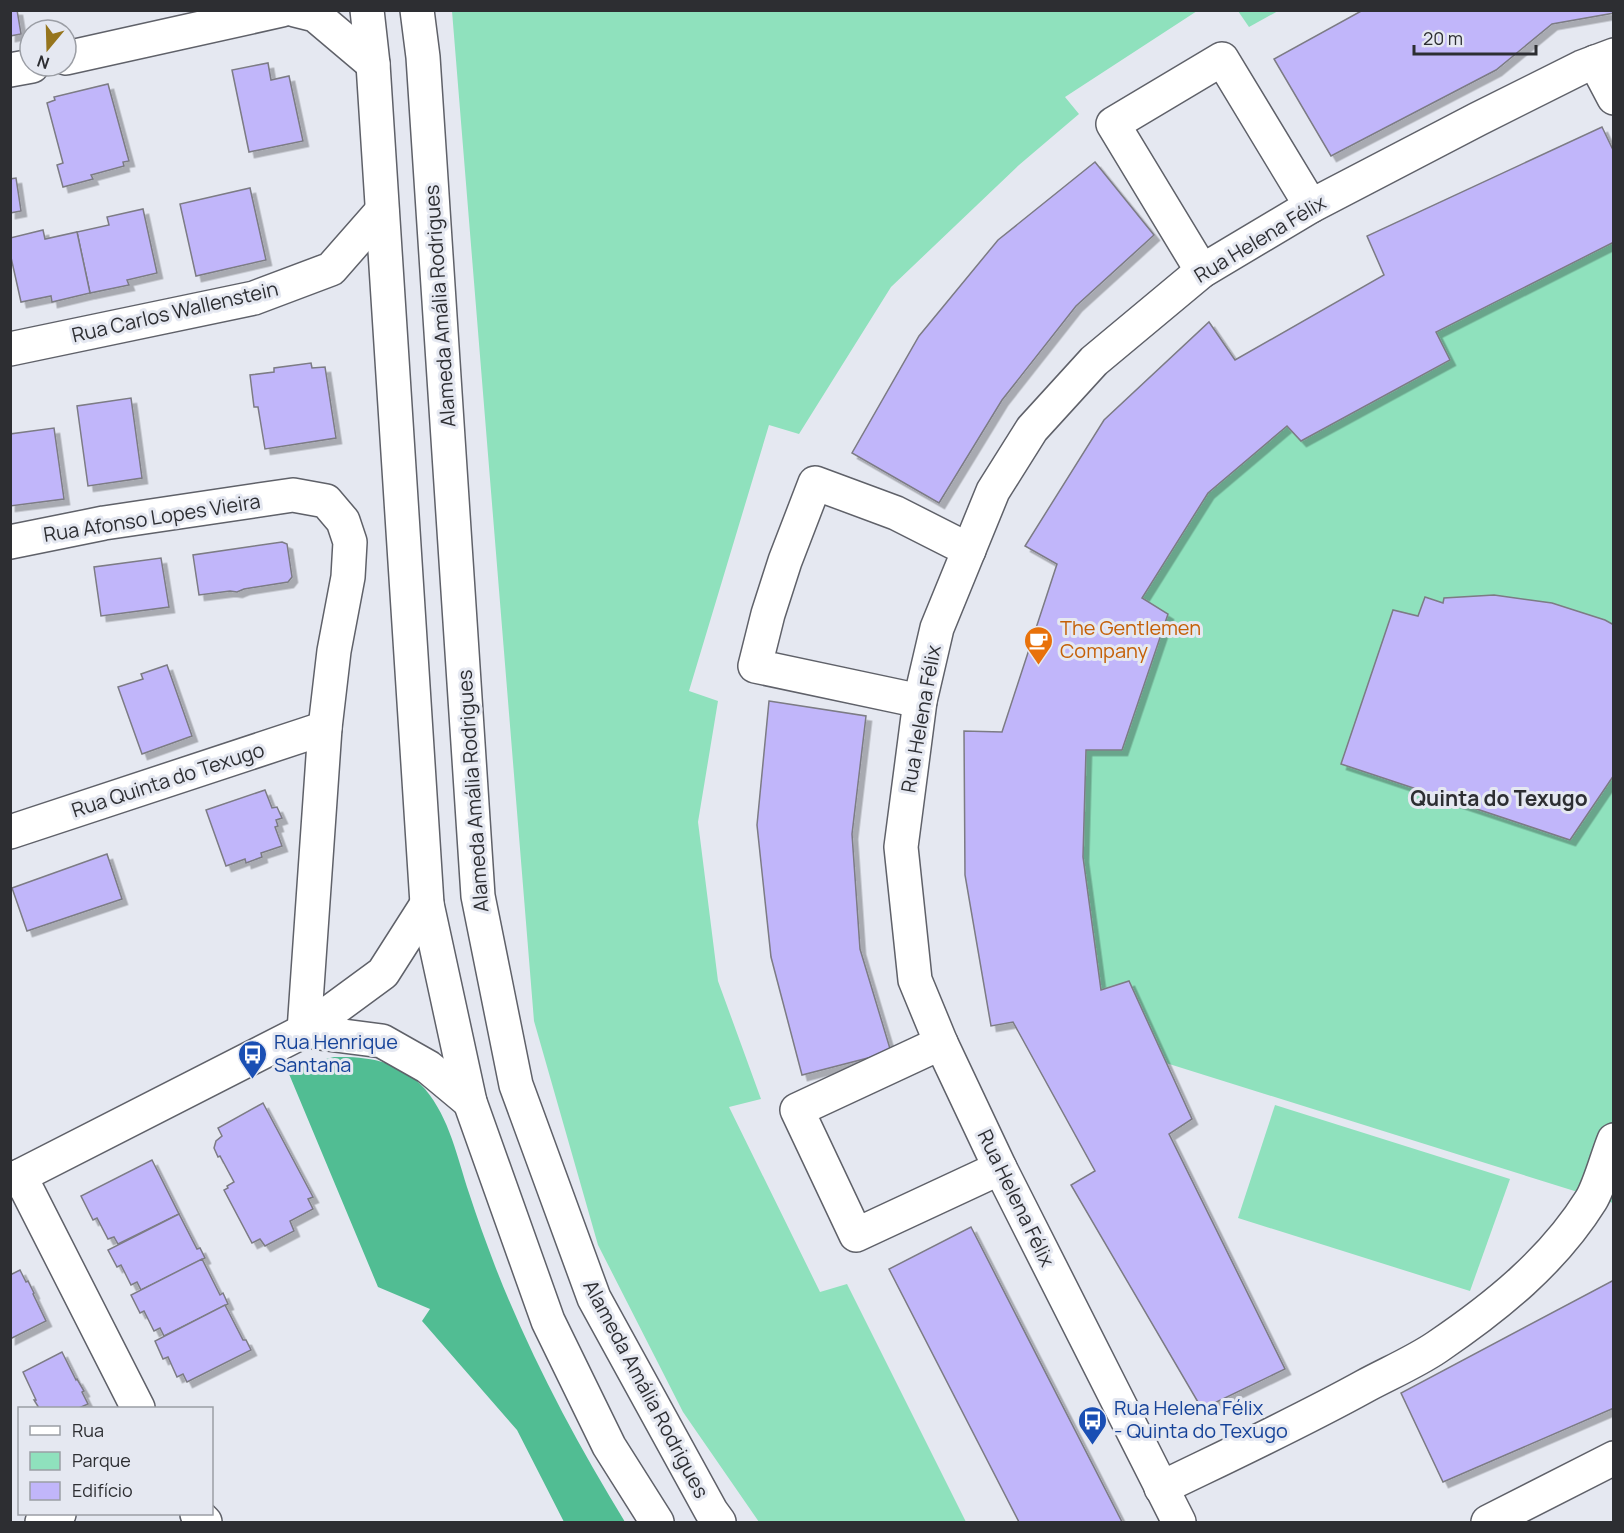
<svg xmlns="http://www.w3.org/2000/svg" width="1624" height="1533" font-family="Manrope,sans-serif">
  <style>
    .green { fill: #8fe1bd }
    .forest { fill: #51bd93 }
    .building { fill: #c1b6fa; stroke: #7c7b84; stroke-width: 1.5; filter: url(#shadow) }
    .lines { fill: none; stroke-linecap: round; stroke-linejoin: round }
    .minor-casing { stroke: #5f6169; stroke-width: 36 }
    .minor { stroke: #fff; stroke-width: 33 }
    .labels { text-anchor: middle; stroke-width: 6; stroke-linejoin: round; paint-order: stroke }
    .street-label { font-size: 20px; fill: #2d2e32; stroke: #e5e8f1 }
    .food-label { font-size: 20px; fill: #c56008; stroke: #e5e8f1; text-anchor: start }
    .transit-label { font-size: 20px; fill: #164399; stroke: #e5e8f1; text-anchor: start }
    .neighbourhood-label { font-size: 21px; font-weight: bold; fill: #2d2e32; stroke: #e5e8f1 }
  </style>
  <defs>
    <filter id="shadow"><feDropShadow dx="5.5" dy="5.5" stdDeviation="0" flood-color="#0004"/></filter>
  </defs>
  <rect width="100%" height="100%" fill="#e5e8f1"/>
  <!-- green -->
  <g class="green">
    <path d="M452,11H1197L1065,97L1079,114L1019,165L891,287L799,434L769,425L689,691L718,701L698,822L718,981L761,1099L729,1107L820,1292L847,1284L966,1522H759L683,1412L598,1245L534,1021Z"/>
    <path d="M1238,11H1278L1249,27Z"/>
    <path d="M1613,242V1203L1166,1063L1101,990L1083,857L1086,750H1122L1168,615L1142,598L1208,493L1287,426L1301,441L1449,361L1436,332Z"/>
    <path d="M1275,1105L1510,1179L1470,1291L1238,1218Z"/>
  </g>
  <!-- forest -->
  <path class="forest" d="M334,1057C368,1056 401,1061 425,1089C450,1119 457,1157 469,1193C477,1218 486,1242 495,1266C530,1356 575,1440 625,1522H564L517,1430L422,1321L430,1309L378,1287L289,1074L310,1063Z"/>
  <!-- building -->
  <g class="building">
    <path d="M10,10H17L21,34L10,36Z"/>
    <path d="M1363,10H1614V13L1552,24L1496,70L1331,156L1274,59Z"/>
    <path d="M268,63L271,80L289,76L303,141L249,152L232,70Z"/>
    <path d="M108,84L129,161L123,162L124,166L91,175L93,179L63,187L57,165L63,163L47,103L55,100L54,97Z"/>
    <path d="M1602,127L1614,152V242L1436,332L1450,360L1301,441L1287,426L1208,493L1142,598L1168,614L1122,750H1086L1083,857L1101,990L1129,981L1192,1119L1169,1134L1285,1369L1202,1409L1071,1185L1095,1171L1013,1022L991,1026L965,875L964,731L1002,732L1057,564L1025,546L1104,420L1209,322L1235,360L1384,275L1367,236Z"/>
    <path d="M1095,162L1154,235L1076,306L1002,400L939,503L852,453L919,336L998,240Z"/>
    <path d="M16,178L21,211L10,213V179Z"/>
    <path d="M250,188L266,260L196,276L180,204Z"/>
    <path d="M143,209L157,273L127,280L129,285L90,293L77,232L109,225L107,217Z"/>
    <path d="M43,230L45,239L77,232L90,293L52,302L51,296L21,302L10,253V238Z"/>
    <path d="M311,363L312,368L325,367L336,438L265,449L258,407H254L250,375L274,372V368Z"/>
    <path d="M131,398L142,478L88,486L77,406Z"/>
    <path d="M54,428L64,499L10,506V434Z"/>
    <path d="M282,542L287,544L292,577L288,582L244,589L237,592L230,591L199,595L193,555Z"/>
    <path d="M161,558L169,607L101,616L94,567Z"/>
    <path d="M1494,595L1552,603L1605,620L1614,625V775L1570,840L1341,764L1393,610L1418,616L1425,597L1443,603L1444,598Z"/>
    <path d="M167,665L192,736L142,754L118,687L143,679L141,674Z"/>
    <path d="M769,701L866,716L852,834L860,949L891,1052L802,1075L771,957L757,825Z"/>
    <path d="M265,790L272,808L277,807L282,818L276,820L278,826L275,827L282,846L261,853L262,857L246,863L245,859L226,866L206,810Z"/>
    <path d="M107,854L122,899L27,931L12,888Z"/>
    <path d="M263,1103L313,1197L308,1199L313,1209L290,1221L294,1231L265,1246L260,1239L252,1243L224,1190L228,1188L227,1186L234,1182L220,1156L218,1157L214,1148L216,1141L222,1136L218,1128Z"/>
    <path d="M152,1160L179,1214L118,1244L114,1237L108,1239L97,1218L93,1220L81,1196Z"/>
    <path d="M179,1214L197,1249L200,1248L205,1258L141,1290L137,1282L131,1285L121,1265L117,1267L108,1250Z"/>
    <path d="M971,1227L1122,1522H1019L889,1269Z"/>
    <path d="M202,1259L220,1295L223,1293L228,1304L164,1336L160,1328L154,1331L144,1311L140,1313L131,1295Z"/>
    <path d="M20,1270L26,1282L28,1281L34,1293L33,1294L46,1321L10,1339V1275Z"/>
    <path d="M1614,1280V1408L1443,1482L1401,1393Z"/>
    <path d="M225,1305L243,1340H246L251,1350L187,1382L183,1374L177,1377L168,1357L163,1359L155,1341Z"/>
    <path d="M62,1352L76,1380L77,1379L84,1391L82,1392L88,1404L79,1408H39L34,1400H36L23,1372Z"/>
  </g>
  <g class="lines">
    <defs>
      <g id="minor">
        <path d="M295,10L315,15L373,64"/>
        <path d="M367,10L373,64L427,904L470,1102L548,1321L609,1446L657,1522"/>
        <path d="M417,10L423,57L478,896L516,1085L594,1298L711,1511L719,1522"/>
        <path d="M66,58L282,10"/>
        <path d="M1595,62L1614,98"/>
        <path d="M10,70L32,66"/>
        <path d="M1202,271L1113,124L1222,59L1311,206"/>
        <path d="M10,349L254,298L331,269L382,211"/>
        <path d="M10,542L104,523L293,495L326,501L343,521L350,542L348,577L334,651L325,728L304,1031"/>
        <path d="M920,701L755,666L768,614L785,561L815,483L896,513L969,550"/>
        <path d="M10,832L325,728"/>
        <path d="M304,1031L382,1041L428,1067L470,1102"/>
        <path d="M941,1043L797,1110L856,1235L1000,1168"/>
        <path d="M20,1176L138,1408"/>
        <path d="M10,1181L304,1031L383,973L427,904"/>
        <path d="M1161,1488C1229,1455 1298,1423 1365,1386C1389,1373 1415,1362 1437,1347C1496,1307 1553,1261 1591,1200C1600,1185 1607,1157 1614,1140"/>
        <path d="M197,1514L205,1522"/>
        <path d="M42,1522L59,1514"/>
        <path d="M1179,1522L1000,1168L941,1043L915,980L901,847L920,701L937,628L993,491L1032,429L1094,361L1202,271L1311,206L1478,119L1582,67L1614,55"/>
        <path d="M1488,1522L1614,1458"/>
      </g>
    </defs>
    <!-- minor casing -->
    <use href="#minor" class="minor-casing"/>
    <!-- minor -->
    <use href="#minor" class="minor"/>
  </g>
  <!-- icons -->
  <defs>
    <symbol id="cafe-pin" viewBox="-11 -11 22 30"><path d="M0 17L-7.5 6A9.5 9.5 0 1 1 7.5 6Z" fill="#e8710a" stroke="#e5e8f1"/><path d="M-5.5-4.5H6V0H3Q3 3.5 0 3.5H-2.5Q-5.5 3.5-5.5 0ZM3-3.2v2h1.7v-2ZM-6 4.5H4V6H-6Z" fill="#fff"/></symbol>
    <symbol id="bus-pin" viewBox="-11 -11 22 30"><path d="M0 17L-7.5 6A9.5 9.5 0 1 1 7.5 6Z" fill="#1a4fb4" stroke="#e5e8f1"/><path d="M-5-6H5V4H4V6H2V4H-2V6H-4V4H-5ZM-3.5-4V0h7V-4ZM-3.5 1.2v1.5H-2V1.2ZM2 1.2v1.5H3.5V1.2Z" fill="#fff"/></symbol>
  </defs>
  <g fill-rule="evenodd">
    <use href="#cafe-pin" x="1022" y="624" width="33" height="45"/>
    <use href="#bus-pin" x="236" y="1038" width="33" height="45"/>
    <use href="#bus-pin" x="1076" y="1404" width="33" height="45"/>
  </g>
  <g class="labels">
    <!-- street labels -->
    <g class="street-label">
      <text transform="translate(1260 239) rotate(-31)" y="7">Rua Helena Félix</text>
      <text transform="translate(440 306) rotate(-94)" y="7">Alameda Amália Rodrigues</text>
      <text transform="translate(175 312) rotate(-13)" y="7">Rua Carlos Wallenstein</text>
      <text transform="translate(152 518) rotate(-9)" y="7">Rua Afonso Lopes Vieira</text>
      <text transform="translate(921 719) rotate(-80)" y="7">Rua Helena Félix</text>
      <text transform="translate(168 780) rotate(-18)" y="7">Rua Quinta do Texugo</text>
      <text transform="translate(473 791) rotate(-94)" y="7">Alameda Amália Rodrigues</text>
      <text transform="translate(1016 1198) rotate(64)" y="7">Rua Helena Félix</text>
      <text transform="translate(646 1389) rotate(62)" y="7">Alameda Amália Rodrigues</text>
    </g>
    <!-- food labels -->
    <g class="food-label">
      <text x="1060" y="635">The Gentlemen<tspan x="1060" dy="23">Company</tspan></text>
    </g>
    <!-- transit labels -->
    <g class="transit-label">
      <text x="274" y="1049">Rua Henrique<tspan x="274" dy="23">Santana</tspan></text>
      <text x="1114" y="1415">Rua Helena Félix<tspan x="1114" dy="23">- Quinta do Texugo</tspan></text>
    </g>
    <!-- neighbourhood labels -->
    <g class="neighbourhood-label">
      <text x="1499" y="806">Quinta do Texugo</text>
    </g>
  </g>
  <!-- border -->
  <rect width="1624" height="1533" fill="none" stroke="#2d2e32" stroke-width="24"/>
  <!-- legend -->
  <rect x="18" y="1407" width="195" height="108" fill="#e5e8f1" stroke="#9b9ea5" stroke-width="1.5"/>
  <rect x="30" y="1426" width="30" height="9" fill="#ffffff" stroke="#9b9ea5" stroke-width="1.5"/>
  <text x="72" y="1437" font-size="18" fill="#2d2e32">Rua</text>
  <rect x="30" y="1452" width="30" height="18" fill="#8fe1bd" stroke="#9b9ea5" stroke-width="1.5"/>
  <text x="72" y="1467" font-size="18" fill="#2d2e32">Parque</text>
  <rect x="30" y="1482" width="30" height="18" fill="#c1b6fa" stroke="#9b9ea5" stroke-width="1.5"/>
  <text x="72" y="1497" font-size="18" fill="#2d2e32">Edifício</text>
  <!-- north arrow -->
  <g transform="translate(48 48) rotate(199)"><circle r="28" fill="#e5e8f1" stroke="#9b9ea5" stroke-width="1.5"/>
  <path d="M0-4.5L10 22L0 15L-10 22Z" fill="#96751d"/>
  <text y="-9" font-size="16" font-weight="bold" text-anchor="middle" fill="#2d2e32">N</text>
  </g>
  <!-- scale -->
  <path d="M1414 45v9h122v-9" fill="none" stroke="#2d2e32" stroke-width="3"/>
  <text x="1423" y="45" font-size="18" fill="#2d2e32" stroke="#e5e8f1" stroke-width="4.5" paint-order="stroke">20 m</text>
</svg>
